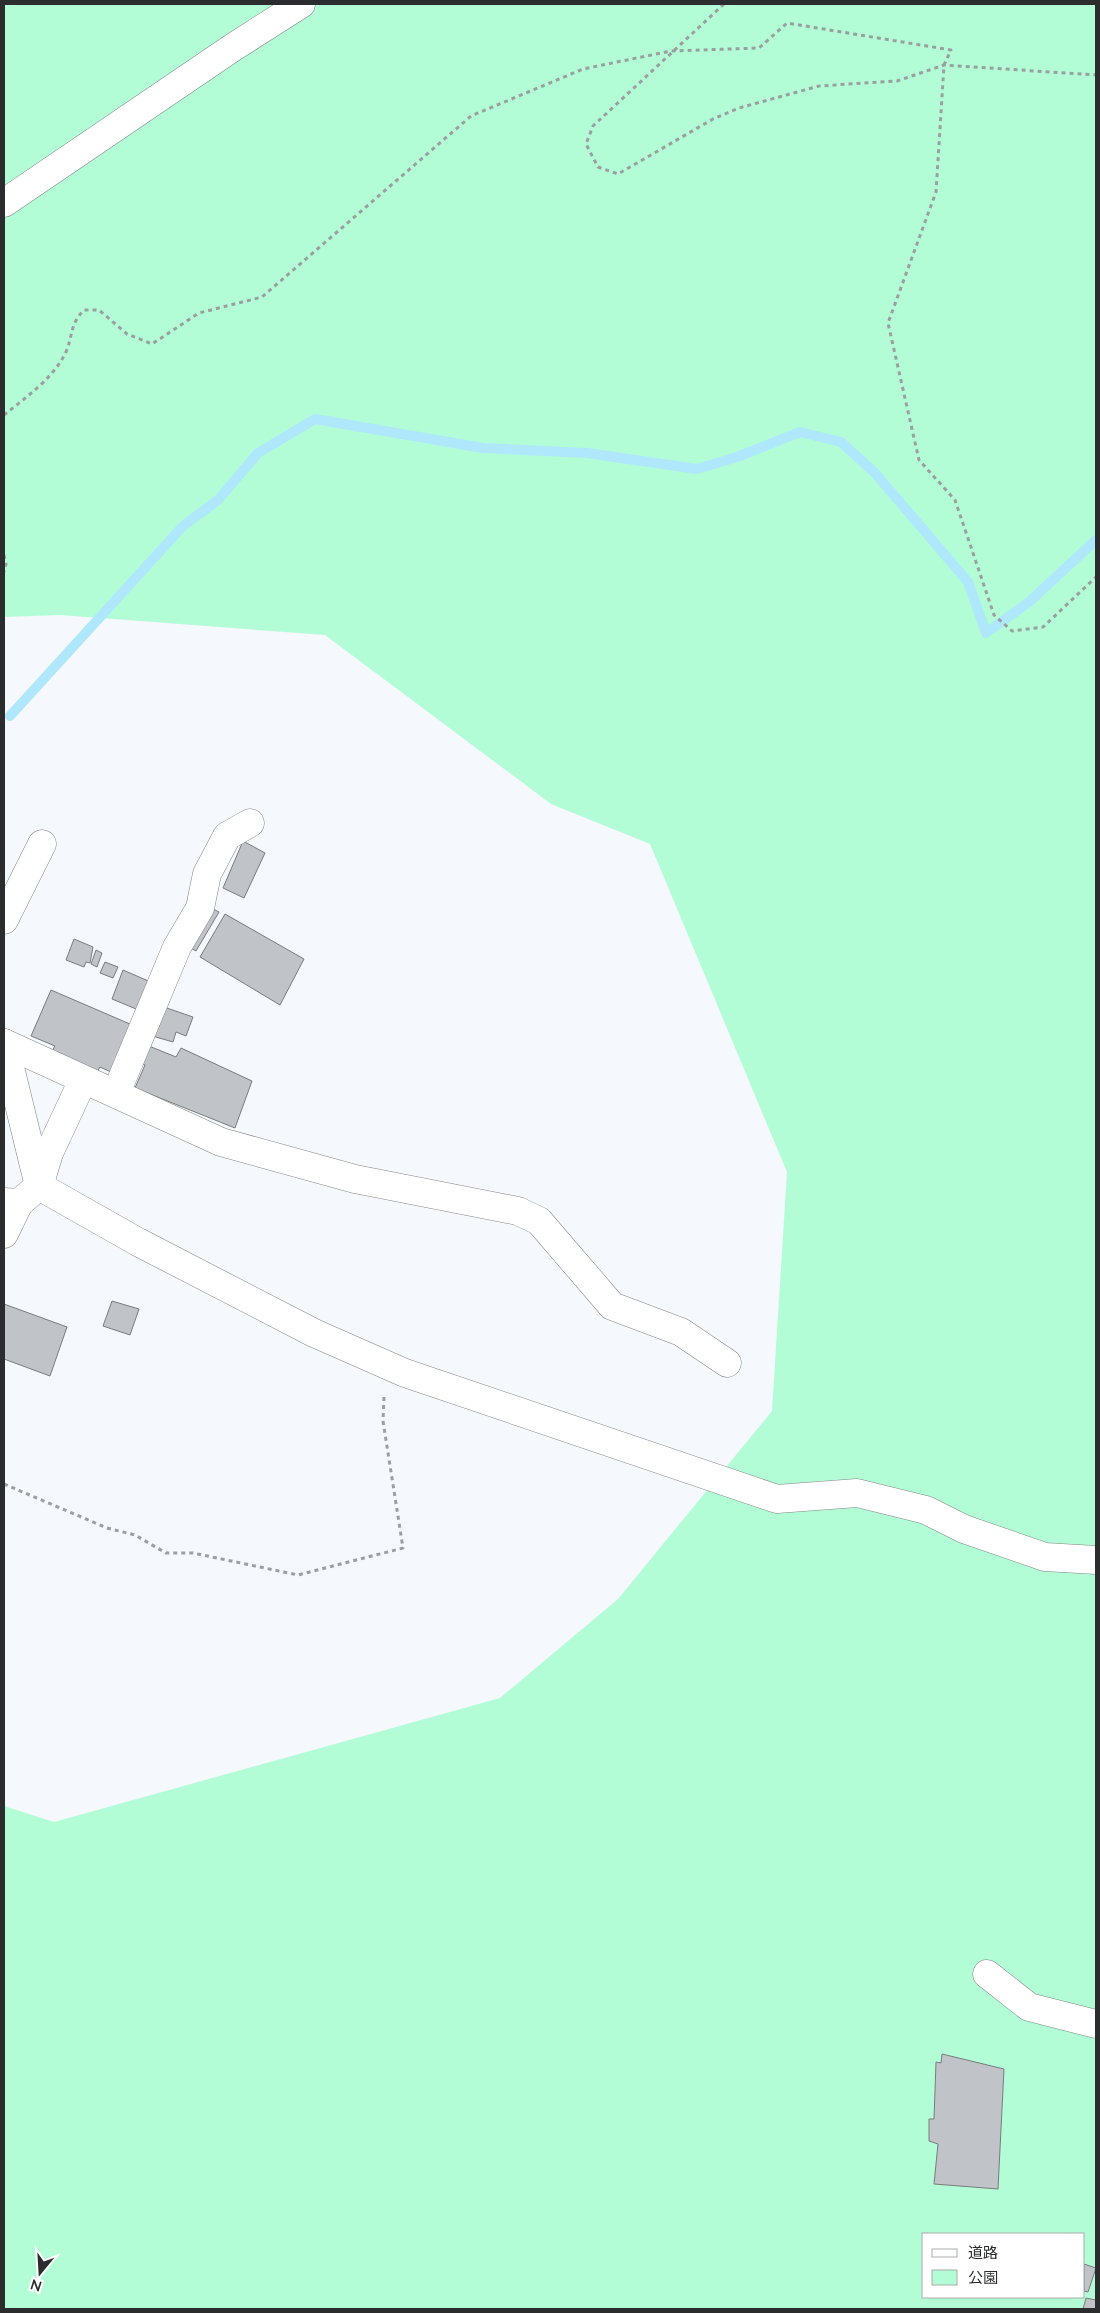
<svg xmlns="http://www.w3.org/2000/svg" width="1100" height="2313" font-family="Lato,'Noto Sans JP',sans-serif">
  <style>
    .green { fill: #b3fdd6; fill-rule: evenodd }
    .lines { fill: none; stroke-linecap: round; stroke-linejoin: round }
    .stream { stroke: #afe7fc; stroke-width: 10 }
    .building { fill: #c0c3c7; stroke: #797c7f }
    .minor-casing { stroke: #828588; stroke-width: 29 }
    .path { stroke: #9c9fa1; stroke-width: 3; stroke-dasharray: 4 4; stroke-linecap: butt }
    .minor { stroke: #fff; stroke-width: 28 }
  </style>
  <rect width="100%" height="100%" fill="#f5f8fc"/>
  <!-- green -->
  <path class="green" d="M4,4H1096V2309H4V1806L54,1822L500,1698L618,1599L772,1411L787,1172L650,844L551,804L325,635L60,615L4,617ZM924,2234H1084V2297H924Z"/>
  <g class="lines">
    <!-- stream -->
    <path class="stream" d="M10,716L183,526L218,500L258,453L315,419L483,448L587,453L697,469L737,457L800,432L841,442L875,473L968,582L986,633L1029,602L1096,540"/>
  </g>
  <!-- building -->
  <g class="building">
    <path d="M243,841L265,853L244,898L223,888Z"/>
    <path d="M207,906L219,912L196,951L185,945Z"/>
    <path d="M225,914L304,959L280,1005L200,957Z"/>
    <path d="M74,939L93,947L90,963L86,962L84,967L66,960Z"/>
    <path d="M96,950L102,953L97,967L91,964Z"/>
    <path d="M105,962L118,967L113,978L100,973Z"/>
    <path d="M123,970L153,983L141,1011L112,999Z"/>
    <path d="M51,990L130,1024L111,1072L100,1067L97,1072L52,1051L55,1046L31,1036Z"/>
    <path d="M161,1006L193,1017L186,1036L176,1032L173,1042L149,1035Z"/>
    <path d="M149,1046L176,1057L181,1048L252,1081L235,1128L135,1088L145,1065L141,1063Z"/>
    <path d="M112,1301L139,1309L130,1335L103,1326Z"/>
    <path d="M4,1304L67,1327L50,1376L4,1359Z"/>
    <path d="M942,2054L1004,2069L998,2189L934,2184L938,2144L929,2141V2119H934L936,2062L941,2063Z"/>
    <path d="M1084,2264L1096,2268L1088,2292L1084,2291Z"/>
    <path d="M1086,2298L1096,2300V2309H1083Z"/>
  </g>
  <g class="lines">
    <defs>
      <g id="minor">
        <path d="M4,203L232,48L301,4"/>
        <path d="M4,920L42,844"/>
        <path d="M4,1043L39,1186L138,1242L314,1333L405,1373L777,1499L857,1493L926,1510L964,1529L1045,1557L1096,1560"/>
        <path d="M4,1043L221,1142L355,1179L518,1211L539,1221L612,1306L681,1332L727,1363"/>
        <path d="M116,1093L177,947L200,908L207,874L227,836L250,823"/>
        <path d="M4,1202L19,1203L39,1186L49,1153L83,1080"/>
        <path d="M4,1234L19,1203"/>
        <path d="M987,1974L1029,2007L1096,2024"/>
      </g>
    </defs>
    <!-- minor casing -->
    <use href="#minor" class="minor-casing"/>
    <!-- path -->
    <g class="path">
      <path d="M724,4L593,126L586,144L598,167L618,174L713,119L739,108L819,86L897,81L944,65L1096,75"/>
      <path d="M4,415C26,397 53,379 66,352C73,335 70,324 84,310H99L127,334L152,344L199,313L262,297L471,116L583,69L671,51L759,48L787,23L951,50L944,65L936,192L888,323L919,460L955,500L994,615L1012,631L1043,627L1096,577"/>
      <path d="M4,555L6,564L4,572"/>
      <path d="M4,1484L107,1528L135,1535L166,1553H193L298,1575L403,1548L383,1421L384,1397"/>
    </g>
    <!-- minor -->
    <use href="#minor" class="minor"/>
  </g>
  <!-- border -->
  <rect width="1100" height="2313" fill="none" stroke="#2b2c2d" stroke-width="10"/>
  <!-- legend -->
  <rect x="922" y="2233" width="162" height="65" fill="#ffffff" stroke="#aaabab"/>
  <rect x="932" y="2249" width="25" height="8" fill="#ffffff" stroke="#aaabab"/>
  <text x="968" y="2258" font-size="15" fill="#2b2c2d">道路</text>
  <rect x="932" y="2270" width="25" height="15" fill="#b3fdd6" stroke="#aaabab"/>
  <text x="968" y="2283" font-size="15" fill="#2b2c2d">公園</text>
  <!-- north arrow -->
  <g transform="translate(40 2273) rotate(198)" stroke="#ffffff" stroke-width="4" paint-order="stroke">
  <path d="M0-4L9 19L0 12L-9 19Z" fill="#2b2c2d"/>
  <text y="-8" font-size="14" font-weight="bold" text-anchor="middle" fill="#2b2c2d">N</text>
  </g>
</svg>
